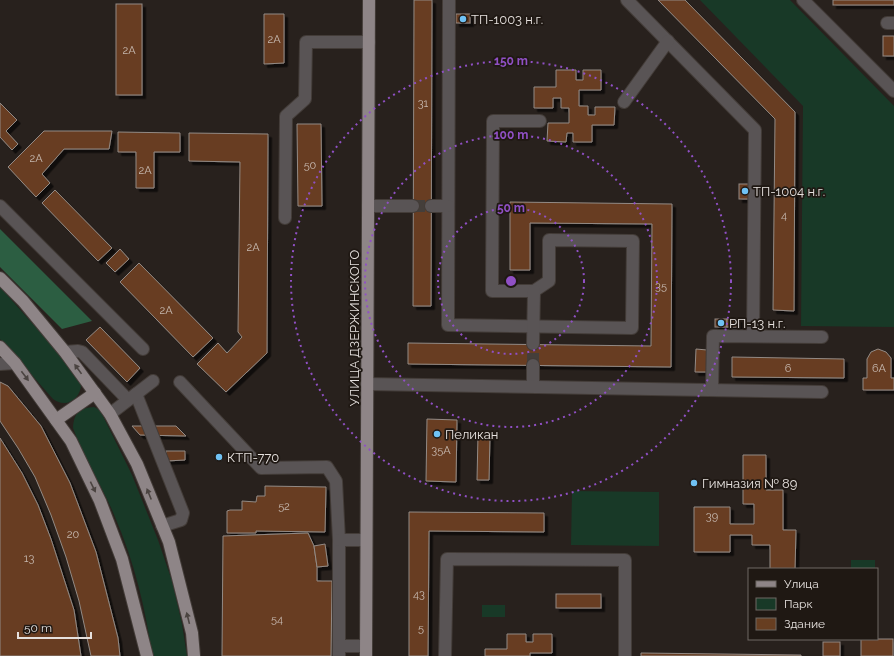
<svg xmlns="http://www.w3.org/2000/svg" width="894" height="656" font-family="Raleway,sans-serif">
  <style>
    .green { fill: #183927 }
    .forest { fill: #2c5e42 }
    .building { fill: #673e21; stroke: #938a85; filter: url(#shadow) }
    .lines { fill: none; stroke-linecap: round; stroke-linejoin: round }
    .minor-tunnel { stroke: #443e3a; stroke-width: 12; stroke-dasharray: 12 6; stroke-linecap: butt }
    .minor-casing { stroke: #433c38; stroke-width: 14 }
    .major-casing { stroke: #433c38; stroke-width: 14 }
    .minor { stroke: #595455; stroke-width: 12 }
    .major { stroke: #8e8587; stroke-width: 12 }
    .oneway { fill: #4b4441 }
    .ring { fill: none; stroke: #9050c5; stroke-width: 2; stroke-dasharray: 2 4 }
    .poi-dot { fill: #70c2f4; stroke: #1f1813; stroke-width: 1.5 }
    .labels { text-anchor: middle; stroke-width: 3.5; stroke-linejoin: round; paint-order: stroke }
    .number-label { font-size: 11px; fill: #c6b8af }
    .poi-label { font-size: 13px; fill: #e6e1de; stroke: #1f1813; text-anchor: start }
    .street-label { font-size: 13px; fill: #e6e1de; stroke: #1f1813 }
    .centre { fill: #9050c5; stroke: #1f1813; stroke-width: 2 }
    .ring-label { font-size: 12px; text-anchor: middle; font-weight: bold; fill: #9050c5; stroke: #1f1813; stroke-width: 3.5; stroke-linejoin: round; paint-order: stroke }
  </style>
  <defs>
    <filter id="shadow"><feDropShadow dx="3.5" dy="3.5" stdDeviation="0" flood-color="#0009"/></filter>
  </defs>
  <rect width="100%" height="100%" fill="#28211d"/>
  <!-- green -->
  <g class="green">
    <path d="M700,0H790L894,106V327L801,326L803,106Z"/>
    <path d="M0,287L62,357L81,384C81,399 66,409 53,399L0,339Z"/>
    <path d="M94,407L100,410L132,475L158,540L172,581L182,624L187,656H152C146,609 134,561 115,517C103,487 84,459 73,428C74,413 79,408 94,407Z"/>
    <path d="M572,491L659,492V546L571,545Z"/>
    <rect x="851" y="560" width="24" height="9"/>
    <rect x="482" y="605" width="23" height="12"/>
  </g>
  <!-- forest -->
  <path class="forest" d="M0,229L92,321L62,329L0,267Z"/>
  <!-- building -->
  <g class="building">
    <path d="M414,0H432L431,306H413Z"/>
    <path d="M658,0H685L795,112L794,311L773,310L775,119Z"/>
    <rect x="833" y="0" width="61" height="5"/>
    <rect x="116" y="4" width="26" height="91"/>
    <path d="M264,14H284V63L264,64Z"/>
    <rect x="456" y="14" width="14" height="9"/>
    <rect x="883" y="36" width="11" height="20"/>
    <path d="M556,70H576V80H583V70H601V90H579V106H588V115H595V107H615L614,125H592V142H573V133H567L566,142L547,141L548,123H569V108H561V98H553V108H534V87H556Z"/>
    <path d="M0,103L17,120L6,131L18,144L12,150L0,137Z"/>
    <path d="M297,124H321L322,206H298Z"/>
    <path d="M44,131H112L109,149H64L42,174L50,183L36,197L8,167Z"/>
    <path d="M118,132L180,133V152H154V188H136V152H118Z"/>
    <path d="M189,133L268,134L267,353L226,392L197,364L218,343L227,353L242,337L238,332L240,162L189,161Z"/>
    <rect x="739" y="184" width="11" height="15"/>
    <path d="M55,190L112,248L98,261L42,203Z"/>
    <path d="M510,202L672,204L671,367L408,364V343L651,346L652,224L530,223V270H510Z"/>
    <path d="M120,249L129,259L115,272L106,263Z"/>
    <path d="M139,263L213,338L193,357L120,282Z"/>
    <rect x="715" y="319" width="12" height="8"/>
    <rect x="727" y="319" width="12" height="8"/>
    <path d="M100,327L140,368L127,382L86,340Z"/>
    <path d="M696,349L707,350V372H695Z"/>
    <path d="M878,349L886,352L891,358V378H894V390H863V378H867V359L871,352Z"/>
    <path d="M732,357L844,359V378L732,377Z"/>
    <path d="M0,382L8,386L41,426L70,483L96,552L118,638L120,656H91L79,601L66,557L51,515L35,477L18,448L0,421Z"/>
    <path d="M427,419L457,420L456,482L426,481Z"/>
    <path d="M132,426H176L186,436L140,435Z"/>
    <path d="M478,435H490L489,480H477Z"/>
    <path d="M0,438L22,473L38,505L51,539L74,610L81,656H0Z"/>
    <path d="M166,451H185V460L166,461Z"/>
    <path d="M743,455H766V490H783V530H796L795,569H770V545H752V535H730V552H694V507H730V524H754V504H743Z"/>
    <path d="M265,486L326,487L325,532L256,531V533H227V511L230,510H242V501L256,502L257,496H265Z"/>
    <path d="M409,512L544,513V532L429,531L428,656H409Z"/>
    <path d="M308,533L314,546L317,567V581H332L331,656H222L223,536Z"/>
    <path d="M325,544L328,566L317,567L314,546Z"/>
    <rect x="556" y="594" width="45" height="14"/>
    <path d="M507,634H526V642H533V634H552V653H530V656H485V649H507Z"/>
    <rect x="861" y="639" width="32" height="17"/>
    <rect x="823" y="642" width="17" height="14"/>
    <path d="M641,653L801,655V656H641Z"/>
  </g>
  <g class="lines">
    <!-- minor-tunnel -->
    <g class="minor-tunnel">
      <path d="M413,206H431"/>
      <path d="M533,365V344"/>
    </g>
    <defs>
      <g id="minor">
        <path d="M449,0L448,325L632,328L633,241L549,240V281L534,291H492L493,121H540"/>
        <path d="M627,0L755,130L753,336"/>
        <path d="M803,0L894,91"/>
        <path d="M887,23H894"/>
        <path d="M624,102L668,41"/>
        <path d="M0,206L143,349"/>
        <path d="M368,206H413"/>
        <path d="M431,206H448"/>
        <path d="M285,218L286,116L305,99L306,42H369"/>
        <path d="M533,344L534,291"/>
        <path d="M65,352L78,351L82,352L128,400"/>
        <path d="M0,364L15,363"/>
        <path d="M533,365V386"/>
        <path d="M180,382L261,468L327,467L336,481L339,540V656"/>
        <path d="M367,384L822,392"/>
        <path d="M712,390L713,336L822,337"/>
        <path d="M136,394L183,513L181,520L162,526"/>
        <path d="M110,414L153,381"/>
        <path d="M339,540H366"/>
        <path d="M339,646H366"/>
        <path d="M445,656L447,559L625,560V656"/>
      </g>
      <g id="major">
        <path d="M0,278L23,301L65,352L110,414L137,464L169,542L192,633L194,656"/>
        <path d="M0,347L15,363L71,441L100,501L122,559L147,656"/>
        <path d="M56,420L95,393"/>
        <path d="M366,656L369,0"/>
      </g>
    </defs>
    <!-- minor casing -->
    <use href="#minor" class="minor-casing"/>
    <!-- major casing -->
    <use href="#major" class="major-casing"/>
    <!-- minor -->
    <use href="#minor" class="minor"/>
    <!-- major -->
    <use href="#major" class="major"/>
  </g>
  <!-- one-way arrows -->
  <defs><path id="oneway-solid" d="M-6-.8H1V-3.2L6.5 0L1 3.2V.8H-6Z"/></defs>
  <g class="oneway">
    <use href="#oneway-solid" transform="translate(78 369) rotate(-126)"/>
    <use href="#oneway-solid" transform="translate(25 376) rotate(53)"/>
    <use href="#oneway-solid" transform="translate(93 487) rotate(64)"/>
    <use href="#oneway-solid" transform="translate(149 494) rotate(-112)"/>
    <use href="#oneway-solid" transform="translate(188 618) rotate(-104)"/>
  </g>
  <!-- distance rings -->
  <g class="ring">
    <circle cx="511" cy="281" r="73"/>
    <circle cx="511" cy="281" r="146"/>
    <circle cx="511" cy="281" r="220"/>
  </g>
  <!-- markers -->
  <g class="poi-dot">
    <circle cx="463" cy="19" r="4"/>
    <circle cx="745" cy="191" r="4"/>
    <circle cx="721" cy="323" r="4"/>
    <circle cx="437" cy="434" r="4"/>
    <circle cx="219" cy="457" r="4"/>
    <circle cx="694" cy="483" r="4"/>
  </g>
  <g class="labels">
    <!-- number labels -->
    <g class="number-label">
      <text x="274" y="43">2А</text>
      <text x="129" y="54">2А</text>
      <text x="423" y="107">31</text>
      <text x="36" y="162">2А</text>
      <text x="310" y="169">50</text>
      <text x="145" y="174">2А</text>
      <text x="784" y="219">4</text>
      <text x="253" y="251">2А</text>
      <text x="661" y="290">35</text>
      <text x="166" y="314">2А</text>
      <text x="788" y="372">6</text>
      <text x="879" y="372">6А</text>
      <text x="441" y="454">35А</text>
      <text x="284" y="510">52</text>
      <text x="712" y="520">39</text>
      <text x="73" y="538">20</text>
      <text x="29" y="562">13</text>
      <text x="419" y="598">43</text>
      <text x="277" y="623">54</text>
      <text x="421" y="632">5</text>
    </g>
    <!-- poi labels -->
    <g class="poi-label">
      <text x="471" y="24">ТП-1003 н.г.</text>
      <text x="753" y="196">ТП-1004 н.г.</text>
      <text x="729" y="328">РП-13 н.г.</text>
      <text x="445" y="439">Пеликан</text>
      <text x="227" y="462">КТП-770</text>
      <text x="702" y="488">Гимназия № 89</text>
    </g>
    <!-- street labels -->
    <g class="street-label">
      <text transform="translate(354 328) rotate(-90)" y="5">УЛИЦА ДЗЕРЖИНСКОГО</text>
    </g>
  </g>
  <circle cx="511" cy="281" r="6" class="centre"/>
  <g class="ring-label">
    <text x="511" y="65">150 m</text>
    <text x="511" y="139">100 m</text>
    <text x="511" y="212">50 m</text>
  </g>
  <!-- legend -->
  <rect x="748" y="568" width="130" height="72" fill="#1f1813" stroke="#6f6864"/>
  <rect x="756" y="581" width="20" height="6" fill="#8e8587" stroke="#6f6864"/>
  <text x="784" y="588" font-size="12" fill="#e6e1de">Улица</text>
  <rect x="756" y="598" width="20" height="12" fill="#183927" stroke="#6f6864"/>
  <text x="784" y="608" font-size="12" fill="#e6e1de">Парк</text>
  <rect x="756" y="618" width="20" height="12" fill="#673e21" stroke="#6f6864"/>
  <text x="784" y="628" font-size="12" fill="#e6e1de">Здание</text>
  <!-- scale -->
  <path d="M18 632v6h73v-6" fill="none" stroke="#e6e1de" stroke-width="2"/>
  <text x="24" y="632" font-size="12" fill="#e6e1de" stroke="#1f1813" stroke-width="3" paint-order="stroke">50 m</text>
</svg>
